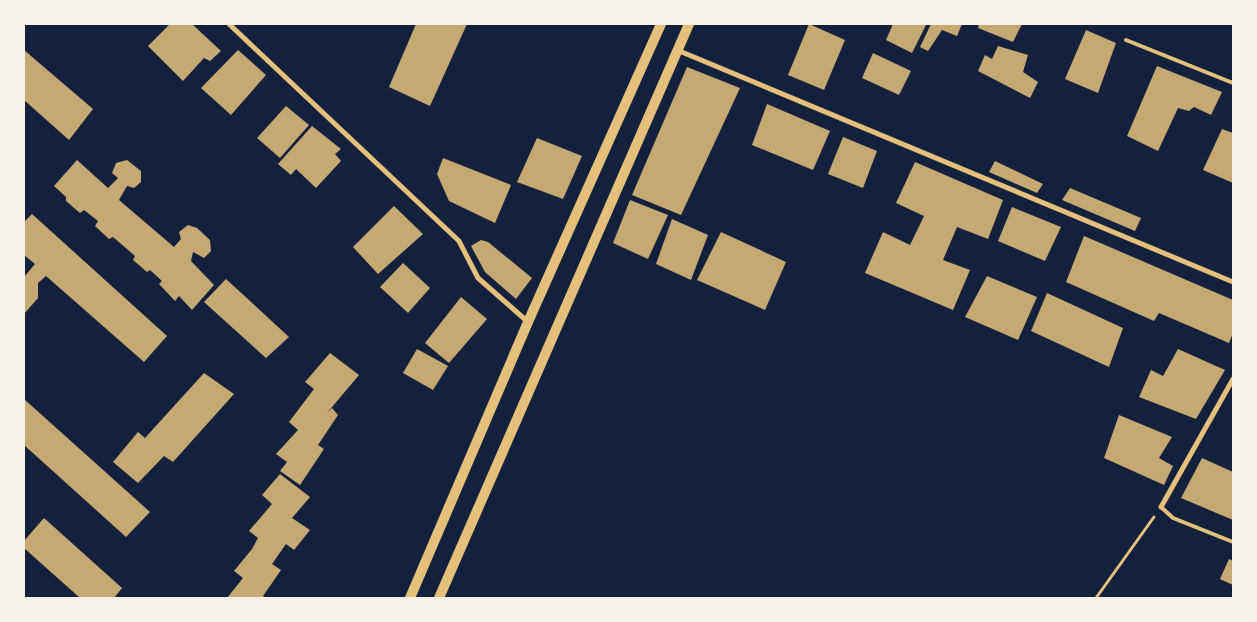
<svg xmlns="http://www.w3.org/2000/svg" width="1257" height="622" font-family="'Titillium Web',sans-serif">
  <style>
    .building { fill: #c6a872 }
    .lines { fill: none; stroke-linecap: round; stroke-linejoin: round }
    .path { stroke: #e5c07b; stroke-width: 3 }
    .service { stroke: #e5c07b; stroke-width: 4 }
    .minor { stroke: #e5c07b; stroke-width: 5 }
    .secondary { stroke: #e5c07b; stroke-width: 10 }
  </style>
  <rect width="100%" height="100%" fill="#14213d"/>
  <!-- building -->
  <g class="building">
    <path d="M170,24H192L221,51L210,61L204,58L183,81L148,46Z"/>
    <path d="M416,24H467L430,106L389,87Z"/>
    <path d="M809,24L845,40L824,90L788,75Z"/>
    <path d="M893,24L926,25L912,53L886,40Z"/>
    <path d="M931,24H962L957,36L942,30L928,51L920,47Z"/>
    <path d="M979,24H1022L1013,42L978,28Z"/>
    <path d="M1086,30L1116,43L1098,93L1065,79Z"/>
    <path d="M998,46L1028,55L1023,72L1038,82L1030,98L978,71L985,55L992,59Z"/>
    <path d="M24,50L93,109L69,140L24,100Z"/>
    <path d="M238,50L266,75L231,115L201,88Z"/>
    <path d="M873,53L911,71L899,95L862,78Z"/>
    <path d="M1157,66L1222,92L1211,115L1194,107L1189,111L1178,108L1158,151L1127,136Z"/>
    <path d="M687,67L740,88L681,215L632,195Z"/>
    <path d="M767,104L830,131L813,170L752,145Z"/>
    <path d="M286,106L309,125L280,158L257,138Z"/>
    <path d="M312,126L341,149L335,154L341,161L316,188L296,169L291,175L278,164Z"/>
    <path d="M1222,129L1233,133V183L1203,170Z"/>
    <path d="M843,137L877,151L863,188L828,174Z"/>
    <path d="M537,138L582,156L563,199L517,182Z"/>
    <path d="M443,158L511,185L495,223L449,201L437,174Z"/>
    <path d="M77,160L108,188L118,178L112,173L116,163L127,160L141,171V182L134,188L127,186L119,200L174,247L181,239L179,232L188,225L197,228L210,240L211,251L204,258L193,252L191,261L214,285L192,310L179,296L175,301L159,284L162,281L150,270L147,272L133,260L135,256L113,237L109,239L95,226L98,221L84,210L80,213L66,201V197L54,186Z"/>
    <path d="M995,161L1043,184L1037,193L989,172Z"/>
    <path d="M915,162L1003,200L988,239L957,227L943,260L970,270L953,310L865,273L883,232L910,245L924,216L896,203Z"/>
    <path d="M1070,188L1141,218L1135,231L1062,200Z"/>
    <path d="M630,200L668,215L648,259L613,243Z"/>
    <path d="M394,206L423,234L378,274L353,247Z"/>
    <path d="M1012,207L1061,227L1045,261L998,241Z"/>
    <path d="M32,214L167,336L144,362L46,276L38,283V298L24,314V277L35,264L24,255V222Z"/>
    <path d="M672,219L708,235L691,280L656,264Z"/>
    <path d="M721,232L786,262L765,310L697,280Z"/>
    <path d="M1084,236L1233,300V333L1229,343L1159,313L1154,321L1066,282Z"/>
    <path d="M481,240L488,242L532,278L516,299L485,272L471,246Z"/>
    <path d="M403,263L430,288L408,313L380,287Z"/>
    <path d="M987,276L1037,297L1018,340L965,317Z"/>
    <path d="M226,279L289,337L266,358L204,302Z"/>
    <path d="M1047,293L1123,328L1109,367L1031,331Z"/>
    <path d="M461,297L487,319L449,363L425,343Z"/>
    <path d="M417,349L448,366L433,390L403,373Z"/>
    <path d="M1178,349L1225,370L1196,419L1139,397L1151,370L1163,376Z"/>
    <path d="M330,353L359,375L327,413L332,408L338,415L318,445L324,449L300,485L280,471L287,462L276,454L298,430L289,422L314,389L305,382Z"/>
    <path d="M204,373L234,394L173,462L164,456L138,483L113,462L138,432L145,438Z"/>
    <path d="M24,399L150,512L126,537L24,445Z"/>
    <path d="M1119,415L1172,437L1159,458L1173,466L1164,485L1104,458Z"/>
    <path d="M1202,458L1233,472V520L1181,498Z"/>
    <path d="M280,474L310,497L292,518L310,530L294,550L286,544L272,564L281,570L263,596L266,598H227L243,578L234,571L252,549L258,538L249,531L272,504L262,495Z"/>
    <path d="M44,518L122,588L114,598H80L24,548V541Z"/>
    <path d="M1229,559L1233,561V585L1220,579Z"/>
  </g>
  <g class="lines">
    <!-- path -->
    <path class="path" d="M1096,598L1154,517"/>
    <!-- service -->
    <g class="service">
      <path d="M1126,40L1233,83"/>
      <path d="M1161,507L1173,518L1233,542"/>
    </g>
    <!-- minor -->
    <g class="minor">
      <path d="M229,24L459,241L478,278L528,322"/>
      <path d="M677,50L1233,282"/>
      <path d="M1161,507L1233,379"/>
    </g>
    <!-- secondary -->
    <g class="secondary">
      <path d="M410,598L528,322L661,24"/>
      <path d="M439,598L689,24"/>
    </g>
  </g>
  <!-- border -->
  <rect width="1257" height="622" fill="none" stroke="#f6f1e7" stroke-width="50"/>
</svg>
